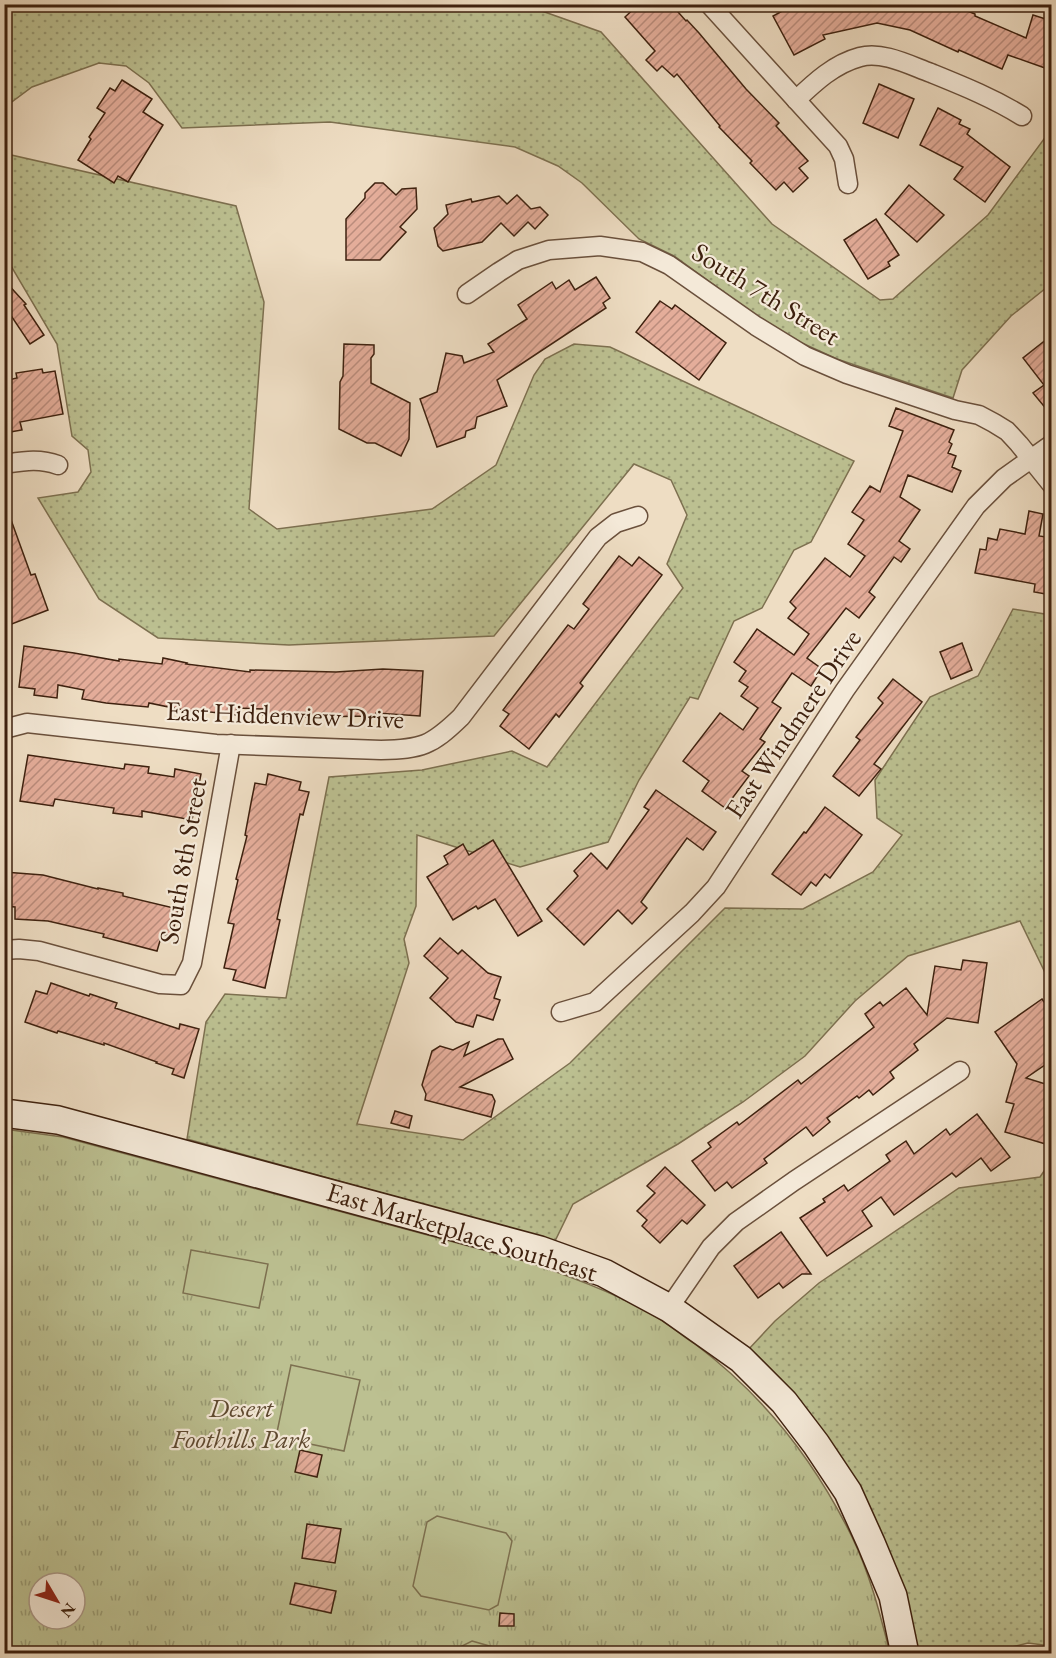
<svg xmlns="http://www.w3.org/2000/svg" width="1056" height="1658" font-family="'EB Garamond',serif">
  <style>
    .grass { fill: url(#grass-dots); stroke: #7d7050; stroke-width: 1.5 }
    .park { fill: url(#park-tufts); stroke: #7d7050; stroke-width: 1.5; fill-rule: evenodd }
    .pitch { fill: #bcc091; stroke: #7d7050; stroke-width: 1.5 }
    .building { fill: url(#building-hatch); stroke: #3e210f; stroke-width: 1.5 }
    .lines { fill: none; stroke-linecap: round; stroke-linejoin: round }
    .street-casing { stroke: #6a503c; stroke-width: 21 }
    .secondary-casing { stroke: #3e210f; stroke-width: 30 }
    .street { stroke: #f4e9d8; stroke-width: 18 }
    .secondary { stroke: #f4e9d8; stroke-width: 27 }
    .labels { text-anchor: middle; stroke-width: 4.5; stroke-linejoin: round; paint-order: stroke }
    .street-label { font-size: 27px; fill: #3e210f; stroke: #f4e9d8 }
    .park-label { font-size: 27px; font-style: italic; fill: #5e4930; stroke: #f4e9d8 }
  </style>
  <defs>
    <pattern id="grass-dots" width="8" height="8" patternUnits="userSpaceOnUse" patternTransform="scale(1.5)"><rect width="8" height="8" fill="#bcc091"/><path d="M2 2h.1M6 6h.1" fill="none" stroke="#9a9c75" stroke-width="1.8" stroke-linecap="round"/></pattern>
    <pattern id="park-tufts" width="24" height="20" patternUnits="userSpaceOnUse" patternTransform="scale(1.5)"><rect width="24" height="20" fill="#bcc091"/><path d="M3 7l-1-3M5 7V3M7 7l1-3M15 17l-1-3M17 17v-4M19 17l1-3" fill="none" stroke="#9a9c75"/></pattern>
    <pattern id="building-hatch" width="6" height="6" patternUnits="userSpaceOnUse" patternTransform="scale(1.5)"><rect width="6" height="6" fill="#e4ad9a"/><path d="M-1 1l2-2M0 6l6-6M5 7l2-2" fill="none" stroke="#ba8c7c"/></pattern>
  </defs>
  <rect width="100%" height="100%" fill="#eeddc3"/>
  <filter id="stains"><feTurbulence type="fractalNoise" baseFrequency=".00333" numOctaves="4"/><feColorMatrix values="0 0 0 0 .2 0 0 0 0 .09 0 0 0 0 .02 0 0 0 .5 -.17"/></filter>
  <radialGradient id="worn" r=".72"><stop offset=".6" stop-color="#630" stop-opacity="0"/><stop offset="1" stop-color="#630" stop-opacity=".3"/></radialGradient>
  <!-- grass -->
  <g class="grass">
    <path d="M5,5H525L601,32L772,224L880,300L893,299L988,215L1047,135L1051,122V284L1011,316L962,370L953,398L837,359L780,333L674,256L639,239L582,183L558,166L515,147L330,122L182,128L149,83L126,66L99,63L32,87L5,107Z"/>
    <path d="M4,149L7,154L236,206L264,302L249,509L277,529L432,509L496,465L534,375L545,359L574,344L610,347L854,461L811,542L794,550L762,608L734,621L698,699L690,697L639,780L608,842L520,867L417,835L416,906L404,939L409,963L357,1124L463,1140L570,1063L725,908L803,909L873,872L902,835L877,818L875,780L930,697L978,676L1013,609L1051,615V985L1020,921L908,956L855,1001L805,1056L743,1102L678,1144L573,1204L555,1241L187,1139L206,1022L225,994L286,998L329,777L422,770L512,751L547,767L683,588L667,564L687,515L671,480L634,464L494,636L289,645L158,638L99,599L38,498L78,492L91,472L88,450L72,436L57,344L7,259L5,258Z"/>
    <path d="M1051,1161V1646L1028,1643L987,1653H919L902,1588L874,1516L840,1455L747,1351L775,1321L819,1283L959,1188L1040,1177Z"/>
  </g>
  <!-- park -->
  <path class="park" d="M4,1129L63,1137L528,1262C571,1277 610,1291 650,1313C666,1322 680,1334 695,1344C763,1395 815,1461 852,1537C870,1574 880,1614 890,1653H5ZM39,1583H75V1619H39Z"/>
  <!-- pitch -->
  <g class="pitch">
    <path d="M191,1250L268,1264L259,1308L183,1293Z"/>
    <path d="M291,1365L360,1380L344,1451L276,1437Z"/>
    <path d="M437,1516L506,1533L512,1541L498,1605L489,1610L421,1596L413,1586L427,1522Z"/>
    <path d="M472,1641L514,1653H457L458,1648Z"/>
  </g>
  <!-- building -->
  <g class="building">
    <path d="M639,4H671L686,21L687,20L699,33L746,89L779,123L776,126L808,161L799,168L808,178L793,192L784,182L776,190L750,163L752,161L719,127L720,126L677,74L674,77L662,66L657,71L646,60L655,51L625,17Z"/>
    <path d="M795,4H968L965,10L975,14V16L1026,38L1033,15L1052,21V67L1046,65L1045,68L1008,55L1002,69L959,50L958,52L910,30L877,23L823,35L825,39L794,55L773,16Z"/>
    <path d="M122,80L152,99L143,112L163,125L128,182L118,176L114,183L78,160L91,139L89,137L105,113L97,108L110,88L115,91Z"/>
    <path d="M879,84L914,99L898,138L863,123Z"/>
    <path d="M938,108L961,120L959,124L970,129L967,134L1010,167L985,202L954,179L963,167L920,145Z"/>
    <path d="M375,183H383L396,195L402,189L416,188L417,209L400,227L406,232L380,260H346V219L365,198V193Z"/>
    <path d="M909,185L944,215L917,242L885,214Z"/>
    <path d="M517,195L531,209L540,207L548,215L535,229L528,222L514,236L501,223L482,242L443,251L438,246L434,228L448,214L446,205L471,199L472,202L499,196L507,204Z"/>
    <path d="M876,219L899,255L888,262L890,266L868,279L844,240Z"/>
    <path d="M596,277L610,298L603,303L606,308L497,380L507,406L477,417L475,428L466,431L465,437L437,447L420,399L437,392L446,353L462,356L464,363L494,352L488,344L527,319L518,305L552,282L556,289L569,280L575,290Z"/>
    <path d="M4,280L26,304L24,305L44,335L30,344L12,317L4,323Z"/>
    <path d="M660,301L672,309L675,305L726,343L699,380L636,332Z"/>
    <path d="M1052,335V416L1033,393L1044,385L1023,358Z"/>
    <path d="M344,344L374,345V354L371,358V383L410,403L409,439L401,456L375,443H367L339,429L340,382L343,376Z"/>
    <path d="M42,369L43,373L55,371L63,414L20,422L22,430L4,433V381L17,378L16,373Z"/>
    <path d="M896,408L954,430L949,442L952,444L948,453L956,456L952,467L961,471L952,492L908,475L900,497L920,510L899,541L910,549L901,562L894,557L869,592L875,597L859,618L846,608L807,658L822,669L811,686L792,673L772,702L781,708L760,739L765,742L742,771L749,776L725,808L702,791L709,781L683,761L720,713L743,730L758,708L741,696L748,687L739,681L746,671L734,662L757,629L794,655L809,634L788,618L796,608L790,602L825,558L850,577L865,556L848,544L864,520L852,512L870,486L880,492L903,431L889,426Z"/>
    <path d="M6,506L31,575L35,574L48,610L4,627V507Z"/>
    <path d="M1029,511L1043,514L1039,536L1052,538V595L1034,592L1035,584L975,573L980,549L986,550L988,538L997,540L1000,529L1025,534Z"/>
    <path d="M619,556L632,566L639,557L662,575L580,683L583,686L559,717L556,714L529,749L500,726L509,714L503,710L568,625L574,629L589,609L583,604Z"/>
    <path d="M962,643L972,670L951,679L940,652Z"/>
    <path d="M24,646L74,653L119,661V659L162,664L163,658L187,663L186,664L250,672V670L336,672L383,669L423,671L420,716L376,713V716L304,717L263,715L264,709L237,708L236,715L193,710V712L149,703L148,707L106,703L82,699L84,690L58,685L57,698L34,695L35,689L19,687Z"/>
    <path d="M893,679L922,702L874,764L881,769L859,796L833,776L860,740L856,737L883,703L878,698Z"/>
    <path d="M28,755L124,769L125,764L149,767L148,773L174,777L175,769L201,774L192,820L142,811V817L113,813L114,808L55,799L53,806L20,801Z"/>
    <path d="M268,774L301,782L299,790L309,792L303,815L300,814L277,919L280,920L265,988L233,980L236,970L224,968L234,924L228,923L238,880L236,879L247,836L245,835L251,803L255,783L266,785Z"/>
    <path d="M656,790L716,832L703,850L687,838L641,902L647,908L632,924L618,910L584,945L547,909L578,876L574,871L591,853L607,869L649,810L644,807Z"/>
    <path d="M825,807L862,835L830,878L825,874L816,886L811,882L801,895L772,874L804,832L806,833Z"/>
    <path d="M493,840L542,921L518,936L495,899L478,909L476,906L453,920L427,877L448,864L444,856L463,844L469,855Z"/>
    <path d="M4,872L43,875L98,889V888L123,893V896L178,909L172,936L162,934L157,951L103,937L104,934L48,921L15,919V907L4,906Z"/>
    <path d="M440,938L458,954L462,950L488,973L501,977L494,998L500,1000L493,1020L477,1015L473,1027L456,1022L430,998L448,978L424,956Z"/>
    <path d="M963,960L987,963L978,1023L947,1018L914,1044L918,1050L890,1072L894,1078L873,1095L869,1090L859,1098L857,1096L827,1118L830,1122L813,1136L806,1127L764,1159L767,1163L732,1188L727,1182L715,1191L692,1161L711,1147L708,1143L737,1122L739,1125L798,1080L801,1084L874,1027L865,1014L880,1002L883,1006L906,988L927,1015L935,966L961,970Z"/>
    <path d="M51,983L89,996L90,994L117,1003L115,1008L179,1029L180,1024L199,1029L184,1078L172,1074L174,1069L156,1063L157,1062L104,1043V1045L58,1031L57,1033L25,1022L36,991L47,994Z"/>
    <path d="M1042,999L1052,1013V1060L1026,1078L1052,1086V1137L1049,1145L1005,1132L1014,1104L1006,1102L1017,1064L995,1032Z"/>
    <path d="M498,1039H503L513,1059L460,1087L492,1095L495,1101L491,1117L425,1100L426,1094L422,1085L432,1051L440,1046L453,1050L469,1042L464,1056Z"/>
    <path d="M395,1111L412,1116L409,1128L391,1123Z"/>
    <path d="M977,1114L1010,1157L991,1171L981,1158L956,1177L952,1173L894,1215L881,1197L862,1211L872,1226L827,1256L800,1218L825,1202L823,1199L844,1185L848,1191L890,1161L886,1155L906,1141L914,1154L946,1129L950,1135Z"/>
    <path d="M665,1167L705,1205L687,1224L682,1220L660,1243L642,1226L647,1220L637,1211L655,1193L647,1186Z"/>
    <path d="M781,1232L811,1274H802L783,1288L779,1283L758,1298L734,1266Z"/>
    <path d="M300,1450L322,1455L317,1477L295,1472Z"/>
    <path d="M307,1524L341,1529L335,1563L302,1558Z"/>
    <path d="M295,1583L336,1591L331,1613L290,1604Z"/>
    <path d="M500,1613L514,1614V1626H499Z"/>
  </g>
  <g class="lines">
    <defs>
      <g id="street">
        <path d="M709,4L838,146L844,159L848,184"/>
        <path d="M796,100C815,82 834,64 860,57C883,51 909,65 931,73C963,86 993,98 1022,116"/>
        <path d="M467,294L499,272L518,260L549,250L600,246L642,252L669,265L756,326L805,356L847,374L955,410L979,415L994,423L1007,431L1019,444L1052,485"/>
        <path d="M4,464C24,461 39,458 58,465"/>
        <path d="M4,729L27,723L216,744L381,750C422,749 431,746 461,717L598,537L616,523L638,516"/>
        <path d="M4,950L19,949L39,951L160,984L181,985L192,963L231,744"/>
        <path d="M561,1012L595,1002L692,913L716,887L845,690L976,506L1004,478L1052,444"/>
        <path d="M669,1308L711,1247L736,1222L794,1181L960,1071"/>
      </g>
      <path id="secondary" d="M4,1113L58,1120L540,1250L604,1273L669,1308L741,1359L784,1402L816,1444L848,1492L871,1543L893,1596L905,1654"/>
    </defs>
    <!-- street casing -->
    <use href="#street" class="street-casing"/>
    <!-- secondary casing -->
    <use href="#secondary" class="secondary-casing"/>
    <!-- street -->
    <use href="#street" class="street"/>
    <!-- secondary -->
    <use href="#secondary" class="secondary"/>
  </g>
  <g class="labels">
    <!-- street labels -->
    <g class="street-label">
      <text transform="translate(766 294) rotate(32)" y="9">South 7th Street</text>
      <text transform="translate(285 715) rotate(2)" y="9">East Hiddenview Drive</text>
      <text transform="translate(793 724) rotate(-56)" y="9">East Windmere Drive</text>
      <text transform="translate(183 861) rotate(-80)" y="9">South 8th Street</text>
      <text transform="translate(462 1232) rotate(17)" y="9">East Marketplace Southeast</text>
    </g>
    <!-- park labels -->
    <g class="park-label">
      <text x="241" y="1417">Desert<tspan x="241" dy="31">Foothills Park</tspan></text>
    </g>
  </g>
  <!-- margin -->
  <rect width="1056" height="1658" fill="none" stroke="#eeddc3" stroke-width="24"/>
  <rect x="6" y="6" width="1044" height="1646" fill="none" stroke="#3e210f" stroke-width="3"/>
  <rect x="12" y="12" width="1032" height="1634" fill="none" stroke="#3e210f" stroke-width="1.5"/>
  <!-- north arrow -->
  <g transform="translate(57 1601) rotate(129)"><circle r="28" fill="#f4e9d8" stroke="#ab9988" stroke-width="1.5"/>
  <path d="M0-4.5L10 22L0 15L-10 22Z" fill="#8f2418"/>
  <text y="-9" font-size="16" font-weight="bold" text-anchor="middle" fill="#3e210f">N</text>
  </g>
  <rect width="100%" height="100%" filter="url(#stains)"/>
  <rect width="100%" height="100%" fill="url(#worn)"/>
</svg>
